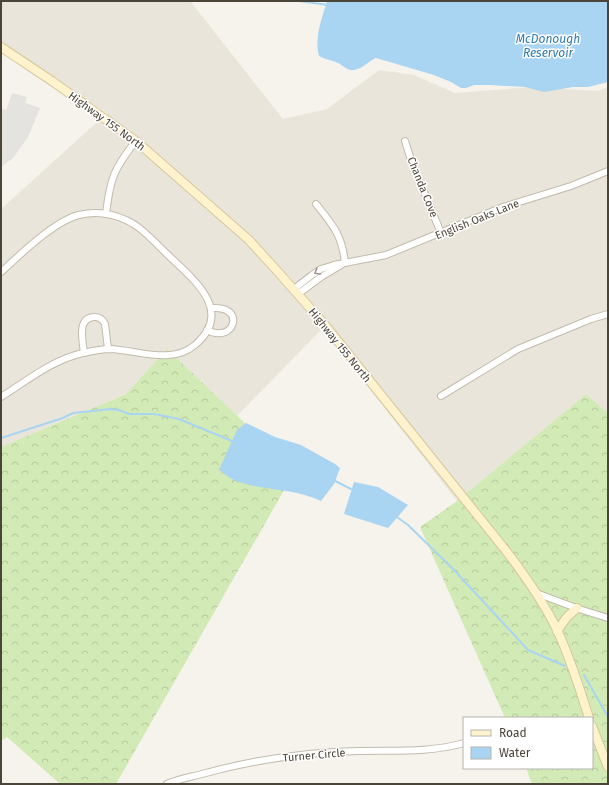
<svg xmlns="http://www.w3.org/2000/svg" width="609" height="785" font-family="'Fira Sans',sans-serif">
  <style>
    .residential { fill: #eae5da }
    .forest { fill: url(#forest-crowns) }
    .parking { fill: #e5e3e0 }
    .water { fill: #a9d4f2 }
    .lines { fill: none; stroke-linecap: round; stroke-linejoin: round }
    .stream { stroke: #a9d4f2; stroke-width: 2 }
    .street-casing { stroke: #c2bbae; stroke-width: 8 }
    .secondary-casing { stroke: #d6c79b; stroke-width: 10 }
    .street { stroke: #fff; stroke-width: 6 }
    .secondary { stroke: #fff3cd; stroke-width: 8 }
    .oneway { stroke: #9c9892 }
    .labels { text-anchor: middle; stroke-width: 3; stroke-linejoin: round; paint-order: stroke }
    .street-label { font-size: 11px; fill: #4b4439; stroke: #fff }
    .water-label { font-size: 12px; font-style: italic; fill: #2e7ab2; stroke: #fff }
  </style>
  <defs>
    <pattern id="forest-crowns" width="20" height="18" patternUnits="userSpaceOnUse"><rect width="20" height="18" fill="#d2eab5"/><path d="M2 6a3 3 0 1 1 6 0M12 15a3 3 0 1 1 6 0" fill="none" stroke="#b6ca9c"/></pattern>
  </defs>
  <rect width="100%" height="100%" fill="#f6f3ec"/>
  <!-- residential -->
  <path class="residential" d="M1,1H190L283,119L327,109L379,70L414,75L455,93L532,87L598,91L608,87V413L586,394L457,501L351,365L324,327L237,416L167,349L126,394L1,447V209L107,113L1,45Z"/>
  <!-- forest -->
  <g class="forest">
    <path d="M167,349L295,471L116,784H60L7,737L1,741V447L126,394Z"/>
    <path d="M586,394L608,413V784H532L526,768H592V718H505L420,527L457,501Z"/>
  </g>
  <!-- parking -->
  <path class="parking" d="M12,93L27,97L25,103L40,108L28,137L13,158L1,167V108L6,110Z"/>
  <!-- water -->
  <g class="water">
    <path d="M327,1H608V82L588,87H573L544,92L525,87L490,85H474L466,88H461L451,82L434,75L376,58C369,61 362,69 354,70C349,71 344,67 340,64C333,60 326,60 319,56C314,38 322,18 327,1Z"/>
    <path d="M246,423L275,437L301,445L335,464L340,468L334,484L321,501C292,487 260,492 232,479C228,477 224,473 219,470L237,430Z"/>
    <path d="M354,482L378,487L408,505L388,528L344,514Z"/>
  </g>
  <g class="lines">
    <!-- stream -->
    <g class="stream">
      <path d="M299,1L328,5"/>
      <path d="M1,438L63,418L73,413L111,409L119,410L129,414H154L179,419L232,441"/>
      <path d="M335,481L351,489"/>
      <path d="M397,517L408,525L454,570L528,650L565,666"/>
      <path d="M584,675L608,717"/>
    </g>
    <defs>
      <g id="street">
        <path d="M405,141L412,163L441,233"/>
        <path d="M316,204C333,225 342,235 345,263"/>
        <path d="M106,214C110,179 114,168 136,141"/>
        <path d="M1,272C20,255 54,221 79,215C95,211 111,213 126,220C142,227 155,243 168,255C193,279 235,311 195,345C171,365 138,350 110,349C101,349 92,351 83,353C52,360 28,380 1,397"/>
        <path d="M294,289L312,275L321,269L334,265L386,255L503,207L571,186L608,171"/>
        <path d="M298,294L321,277L341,265"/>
        <path d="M207,330C211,332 215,334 220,333C233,333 239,316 226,310C221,307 216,308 211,308"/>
        <path d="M84,353C83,342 76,317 95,317C100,317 103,320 105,324L108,349"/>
        <path d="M441,396L518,349L591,319L608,314"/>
        <path d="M536,593L579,609L608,618"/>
        <path d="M167,784C178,779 191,777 202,774C253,760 306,752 358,751C394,750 429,753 464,743"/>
      </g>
      <g id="secondary">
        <path d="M1,47L52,81L136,141L249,240L279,273L325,325L507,552C526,577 545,604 558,632C571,660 580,689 589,718"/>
        <path d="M557,631L567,617L577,608"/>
        <path d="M592,726L608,767"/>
      </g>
    </defs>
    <!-- street casing -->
    <use href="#street" class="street-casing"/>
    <!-- secondary casing -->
    <use href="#secondary" class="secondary-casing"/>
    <!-- street -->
    <use href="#street" class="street"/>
    <!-- secondary -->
    <use href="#secondary" class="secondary"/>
  </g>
  <!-- one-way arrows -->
  <defs><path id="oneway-chevron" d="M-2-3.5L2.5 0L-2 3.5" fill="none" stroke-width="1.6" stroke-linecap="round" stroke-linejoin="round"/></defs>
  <use class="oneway" href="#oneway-chevron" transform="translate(317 272) rotate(150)"/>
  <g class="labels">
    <!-- street labels -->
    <g class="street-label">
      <text transform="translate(107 121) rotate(36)" y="4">Highway 155 North</text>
      <text transform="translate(423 187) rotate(68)" y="4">Chanda Cove</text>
      <text transform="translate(477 219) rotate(-22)" y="4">English Oaks Lane</text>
      <text transform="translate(340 345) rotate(51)" y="4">Highway 155 North</text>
      <text transform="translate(314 755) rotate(-5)" y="4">Turner Circle</text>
    </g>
    <!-- water labels -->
    <g class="water-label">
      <text x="548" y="43">McDonough<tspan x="548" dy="14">Reservoir</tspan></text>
    </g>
  </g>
  <!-- border -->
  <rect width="609" height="785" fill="none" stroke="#4b4439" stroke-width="4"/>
  <!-- legend -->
  <rect x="463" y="717" width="130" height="52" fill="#ffffff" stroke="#b7b4b0"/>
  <rect x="471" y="730" width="20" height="6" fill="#fff3cd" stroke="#b7b4b0"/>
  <text x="499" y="737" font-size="12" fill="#4b4439">Road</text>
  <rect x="471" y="747" width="20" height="12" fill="#a9d4f2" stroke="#b7b4b0"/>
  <text x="499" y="757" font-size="12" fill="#4b4439">Water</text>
</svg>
